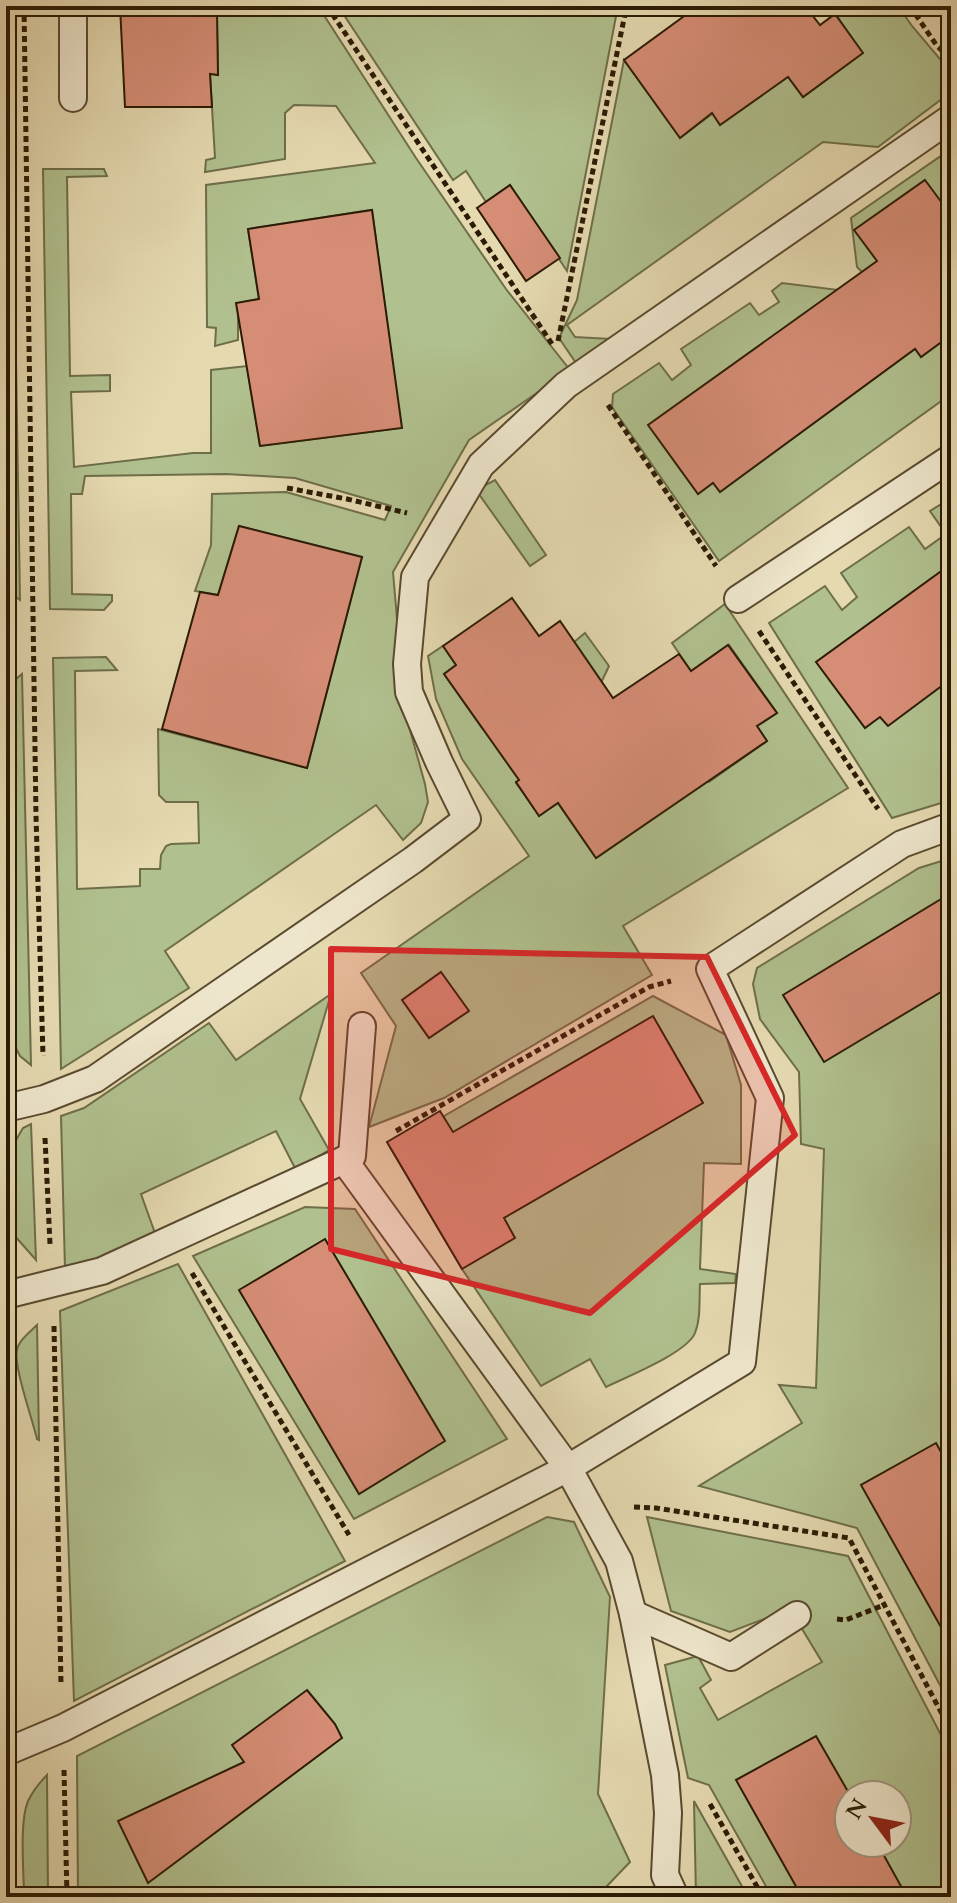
<svg xmlns="http://www.w3.org/2000/svg" width="957" height="1903" font-family="Cardo,serif">
  <style>
    .green { fill: #b0c08e; stroke: #6e6e49; stroke-width: 2; fill-rule: evenodd }
    .building { fill: #d68d76; stroke: #2b1b04; stroke-width: 2 }
    .lines { fill: none; stroke-linecap: round; stroke-linejoin: round }
    .service-casing { stroke: #5a4a2f; stroke-width: 30 }
    .path { stroke: #2b1b04; stroke-width: 5; stroke-dasharray: 6 4; stroke-linecap: butt }
    .service { stroke: #eee6cc; stroke-width: 26 }
    .marked { fill: #d62828; fill-opacity: 0.2; stroke: #d62828; stroke-width: 6; stroke-linejoin: round }
  </style>
  <rect width="100%" height="100%" fill="#e5d9b0"/>
  <filter id="stains"><feTurbulence type="fractalNoise" baseFrequency=".0025" numOctaves="4"/><feColorMatrix values="0 0 0 0 .2 0 0 0 0 .09 0 0 0 0 .02 0 0 0 .5 -.17"/></filter>
  <radialGradient id="worn" r=".72"><stop offset=".6" stop-color="#630" stop-opacity="0"/><stop offset="1" stop-color="#630" stop-opacity=".3"/></radialGradient>
  <!-- green -->
  <g class="green">
    <path d="M6,6H13L14,121L6,120Z"/>
    <path d="M209,6H318L416,158L506,289L570,370L469,440L393,572L405,712L425,784L428,802L421,823L403,840L376,805L165,951L189,988L61,1069L53,658L106,657L117,670L75,671L77,889L140,886V869H160L161,855L166,846L171,844L199,843L198,802H166L159,795L158,729L307,768L362,557L239,526L218,595L195,591L211,545L212,494L286,492L385,520L391,506L295,478L226,474L85,476L82,494H71L72,594L112,595V601L104,610L50,609L43,169H104L107,176L67,177L70,376L110,375V391L71,392L74,467L193,453H211V370L247,366L260,446L401,428L372,210L248,229L259,299L238,303V340L215,346L216,328L207,327L206,185L375,163L336,106L294,105L285,113V159L205,172L206,160L215,158L210,74H218L217,15L209,14Z"/>
    <path d="M338,6H618L567,271L510,185L486,202L466,171L453,180Z"/>
    <path d="M830,6H898L912,26L951,72V92L878,147L823,142L567,325L575,337L612,339L576,363L559,338L577,300L624,60L681,137L779,64L803,97L862,53Z"/>
    <path d="M951,149V394L719,561L612,407L613,394L659,363L672,380L691,365L681,349L750,303L759,315L779,302L772,291L782,283L862,293L866,276L857,267L851,218Z"/>
    <path d="M13,178L20,600L15,596L6,583V185L10,179Z"/>
    <path d="M495,480L546,555L530,566L476,490Z"/>
    <path d="M951,498V800L892,818L769,623L825,586L842,610L857,597L841,573L909,527L925,549L946,534L930,511Z"/>
    <path d="M725,604L848,788L623,926L652,975L444,1098L369,1127L396,1026L361,973L529,856L462,759L436,699L428,656L443,646L456,665L444,674L482,728L532,771L516,783L539,815L558,803L596,858L654,818L701,772L709,782L767,741L757,726L777,713L729,645L691,671L672,643Z"/>
    <path d="M585,633L609,666L591,704L574,642Z"/>
    <path d="M22,674L31,1065L20,1056L11,1039L6,698L15,680Z"/>
    <path d="M951,858V1706L857,1528L699,1486L802,1423L779,1385L816,1388L824,1149L801,1144L799,1072L760,1019L753,984L757,968L919,868Z"/>
    <path d="M331,994L300,1099L329,1150L296,1170L276,1131L141,1194L156,1236L89,1265L65,1269L61,1116L84,1108L209,1023L236,1060Z"/>
    <path d="M653,996L726,1035L741,1085V1164L704,1163L700,1269L736,1274L735,1283L700,1284C699,1300 701,1318 695,1333C687,1353 626,1377 606,1387L590,1359L541,1386L462,1269L390,1147Z"/>
    <path d="M31,1124L36,1260L14,1235L12,1147L23,1128Z"/>
    <path d="M305,1207L355,1209L507,1439L354,1519L193,1256Z"/>
    <path d="M178,1264L345,1561L74,1701L60,1311Z"/>
    <path d="M37,1325L39,1440L37,1439C33,1421 13,1365 17,1350C19,1340 30,1332 37,1325Z"/>
    <path d="M547,1517L574,1522L610,1597L598,1794L630,1862L606,1887L610,1897H78L77,1756Z"/>
    <path d="M647,1517L848,1556L941,1735L951,1837V1897H772L709,1785L688,1778L665,1665L698,1656L711,1680L700,1688L718,1720L822,1662L790,1609L730,1632L671,1611ZM849,1795H897V1843H849Z"/>
    <path d="M47,1775L48,1897H24C24,1872 19,1823 28,1801C33,1791 39,1783 47,1775Z"/>
    <path d="M694,1801L748,1897H696Z"/>
  </g>
  <!-- building -->
  <g class="building">
    <path d="M120,6H209V14H217L218,75L210,74L212,107H125Z"/>
    <path d="M698,6H805L820,25L835,14L863,53L803,97L788,77L720,125L712,113L680,138L624,60Z"/>
    <path d="M925,180L951,215V335L921,357L915,349L720,492L713,483L698,494L648,425L877,261L854,230Z"/>
    <path d="M510,185L560,258L526,281L477,208Z"/>
    <path d="M372,210L402,428L260,446L236,303L259,299L248,229Z"/>
    <path d="M239,526L362,557L307,768L162,729L200,592L218,595Z"/>
    <path d="M951,564V679L888,726L880,717L865,728L816,662Z"/>
    <path d="M512,598L539,636L560,621L613,698L679,654L691,671L728,645L777,713L757,726L767,741L596,858L558,803L539,816L516,782L519,780L444,674L456,665L443,646Z"/>
    <path d="M951,893V986L824,1062L783,995Z"/>
    <path d="M441,972L469,1011L429,1038L402,1000Z"/>
    <path d="M653,1016L703,1103L504,1218L515,1238L462,1269L387,1142L440,1111L453,1132Z"/>
    <path d="M325,1239L445,1441L359,1494L239,1290Z"/>
    <path d="M936,1443L951,1470V1645L861,1485Z"/>
    <path d="M307,1690L335,1724L342,1738L148,1883L118,1821L244,1762L232,1745Z"/>
    <path d="M816,1736L850,1795L849,1843H877L907,1897H802L736,1780Z"/>
  </g>
  <g class="lines">
    <defs>
      <g id="service">
        <path d="M73,6V98"/>
        <path d="M738,599L951,458"/>
        <path d="M362,1026L352,1156L344,1160L568,1468L619,1561L633,1614L665,1775L668,1813L665,1875L675,1897"/>
        <path d="M6,1108L44,1099L95,1079L413,860L467,819L439,762L409,692L407,664L415,577L481,465L566,385L951,118"/>
        <path d="M6,1295L102,1271L344,1160"/>
        <path d="M633,1614L731,1657L797,1615"/>
        <path d="M6,1752L63,1728L568,1468L742,1362L770,1098L710,969L902,844L951,826"/>
      </g>
    </defs>
    <!-- service casing -->
    <use href="#service" class="service-casing"/>
    <!-- path -->
    <g class="path">
      <path d="M24,6L36,816L43,1056"/>
      <path d="M327,6L552,344"/>
      <path d="M910,6L937,46L951,59"/>
      <path d="M558,341L626,9L628,6"/>
      <path d="M608,405L716,566"/>
      <path d="M287,488L347,499L407,513"/>
      <path d="M759,631L878,809"/>
      <path d="M396,1131L649,987L671,981"/>
      <path d="M45,1138L50,1244"/>
      <path d="M192,1273L349,1535"/>
      <path d="M54,1326L61,1684"/>
      <path d="M634,1507L656,1508L849,1538L951,1731"/>
      <path d="M837,1619L846,1620L884,1605"/>
      <path d="M64,1770L67,1897"/>
      <path d="M710,1804L763,1897"/>
    </g>
    <!-- service -->
    <use href="#service" class="service"/>
  </g>
  <!-- marked area -->
  <path class="marked" d="M331,949L707,957L795,1135L590,1313L331,1249Z"/>
  <!-- margin -->
  <rect width="957" height="1903" fill="none" stroke="#e5d9b0" stroke-width="32"/>
  <rect x="8" y="8" width="941" height="1887" fill="none" stroke="#2b1b04" stroke-width="4"/>
  <rect x="16" y="16" width="925" height="1871" fill="none" stroke="#2b1b04" stroke-width="2"/>
  <!-- north arrow -->
  <g transform="translate(873 1819) rotate(302)"><circle r="38" fill="#eee6cc" stroke="#a0957c" stroke-width="2"/>
  <path d="M0-6L14 30L0 20L-14 30Z" fill="#8f2418"/>
  <text y="-12" font-size="22" font-weight="bold" text-anchor="middle" fill="#2b1b04">N</text>
  </g>
  <rect width="100%" height="100%" filter="url(#stains)"/>
  <rect width="100%" height="100%" fill="url(#worn)"/>
</svg>
